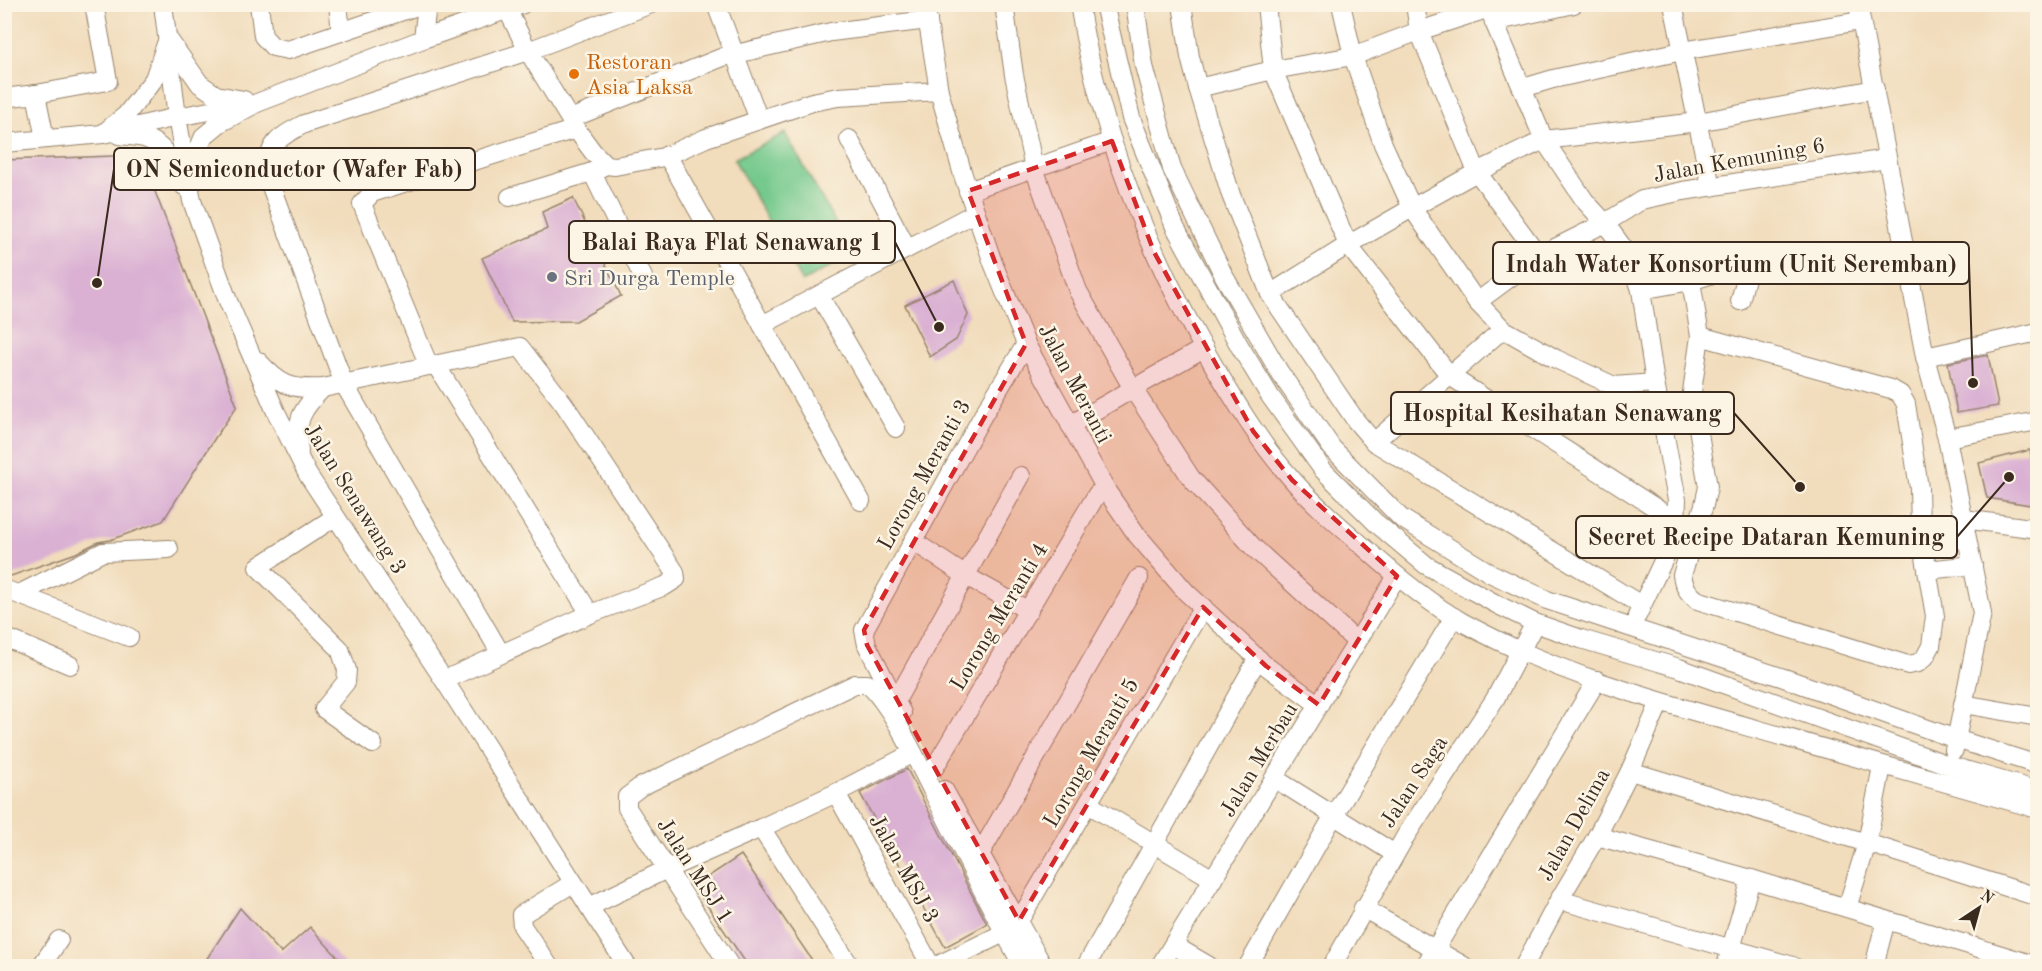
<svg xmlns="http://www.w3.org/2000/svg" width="2042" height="971" font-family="'Old Standard TT',serif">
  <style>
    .green { fill: #74c98d; stroke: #587a56; stroke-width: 1.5 }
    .building { fill: #dab0d3 }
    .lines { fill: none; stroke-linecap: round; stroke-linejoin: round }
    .minor-casing { stroke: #96836c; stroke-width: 20 }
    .minor { stroke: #fff; stroke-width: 18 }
    .marked { fill: #d62828; fill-opacity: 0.2; stroke: #d62828; stroke-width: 4.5; stroke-dasharray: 12 8; stroke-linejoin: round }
    .food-dot { fill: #e8710a; stroke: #fcf5e5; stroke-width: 2 }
    .worship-dot { fill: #6b7280; stroke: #fcf5e5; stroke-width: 2 }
    .labels { text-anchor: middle; stroke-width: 5; stroke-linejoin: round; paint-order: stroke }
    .food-label { font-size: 22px; fill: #c56008; stroke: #fcf5e5; text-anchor: start }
    .street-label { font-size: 22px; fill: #3b2a1e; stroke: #fcf5e5 }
    .worship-label { font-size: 22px; fill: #5b616d; stroke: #fcf5e5; text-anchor: start }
    .leader { fill: none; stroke: #3b2a1e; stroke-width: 2 }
    .callout-dot { fill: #3b2a1e; stroke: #fcf5e5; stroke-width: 2 }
    .callout { fill: #fcf5e5; stroke: #3b2a1e; stroke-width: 2 }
    .callout-label { font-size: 24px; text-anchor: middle; font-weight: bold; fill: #3b2a1e }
  </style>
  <rect width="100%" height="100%" fill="#fcf5e5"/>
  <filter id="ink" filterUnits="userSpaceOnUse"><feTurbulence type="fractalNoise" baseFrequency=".0167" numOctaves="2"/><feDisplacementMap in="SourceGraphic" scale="12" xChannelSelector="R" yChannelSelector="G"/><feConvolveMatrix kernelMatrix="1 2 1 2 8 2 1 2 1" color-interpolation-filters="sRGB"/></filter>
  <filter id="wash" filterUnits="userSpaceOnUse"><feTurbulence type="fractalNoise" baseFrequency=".008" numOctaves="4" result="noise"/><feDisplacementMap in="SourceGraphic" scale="24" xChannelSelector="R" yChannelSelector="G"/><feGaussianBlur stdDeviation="1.35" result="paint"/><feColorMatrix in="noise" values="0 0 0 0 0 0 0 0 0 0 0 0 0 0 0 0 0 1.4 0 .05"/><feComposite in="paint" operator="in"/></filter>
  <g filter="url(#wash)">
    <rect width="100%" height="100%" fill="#f1dcbb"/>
    <!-- green -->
    <path class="green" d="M785,133L853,254L802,282L734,159Z"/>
    <g id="blocks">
      <!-- building -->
      <g class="building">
        <path d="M141,155L237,406L215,438L163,521L110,540L98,542L76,553L11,576L4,574V160Z"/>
        <path d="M573,198L621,296L576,321L512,322L482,258L547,229L542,212Z"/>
        <path d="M954,280L968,315L956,340L930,357L905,305Z"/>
        <path d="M1988,355L1998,406L1957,413L1948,363Z"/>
        <path d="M2030,450L2037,492V506L1987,498L1979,463Z"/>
        <path d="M907,769L987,924L945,947L860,793Z"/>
        <path d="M741,855L816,966H748L694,886Z"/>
        <path d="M240,908L281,953L310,927L346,966H202Z"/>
      </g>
    </g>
  </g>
  <g filter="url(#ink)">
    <use href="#blocks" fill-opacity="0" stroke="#96836c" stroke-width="1.5"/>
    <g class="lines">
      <defs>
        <g id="minor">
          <path d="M163,4L177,117L192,201L228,301L276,412L308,475L444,680L627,966"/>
          <path d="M259,4L263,36L273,47L288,50L423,4"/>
          <path d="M338,4L341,32"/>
          <path d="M716,4L759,120"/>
          <path d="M925,4L939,91L963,175L993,263L1026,344L1108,493L1137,535L1186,592L1266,666L1319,705"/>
          <path d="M1004,4L1014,75L1034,168L1078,291L1133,389L1191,478L1253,547L1357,642"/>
          <path d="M1079,4C1100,133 1148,254 1214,366C1238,406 1259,442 1291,478C1312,503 1340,526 1365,548C1395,575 1427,602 1462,622C1554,673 1656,701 1756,729C1850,756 1944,783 2038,809"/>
          <path d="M1104,4L1131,118L1175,227L1239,345L1270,396L1323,470L1376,523L1426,565L1498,605L1535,623L1581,639L1679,668L1951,766L2038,791"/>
          <path d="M1135,4L1144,66L1172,169L1224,276L1280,373L1332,448L1401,518L1490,573L1547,600L1784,678L1956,739L2038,765"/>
          <path d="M1182,4L1190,57L1198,88L1231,195L1270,294L1356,421L1374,442L1641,605"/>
          <path d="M1266,4L1273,70L1348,245L1450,376L1676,521"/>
          <path d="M1341,4L1353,56L1383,144L1412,208L1477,302L1503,329L1556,359L1614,386L1655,383"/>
          <path d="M1415,4L1419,31L1477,172L1539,256"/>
          <path d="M1489,4L1494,22L1544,140L1585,201L1605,223L1630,257L1641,290L1655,383L1677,500L1676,521L1670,546L1637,616"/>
          <path d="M1673,4L1711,187"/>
          <path d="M1858,4L1925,357L1947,438L1982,613L1954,750"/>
          <path d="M507,9L528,51L576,129L593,152L606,165L615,166L664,157L706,138L812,102L838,97L939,91"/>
          <path d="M1494,22L1574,4"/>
          <path d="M423,39L427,4"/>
          <path d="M169,40L200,84L216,95L244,100"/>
          <path d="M1198,88L1273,70L1353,56L1419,31L1490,8"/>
          <path d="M1523,88L1553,79L1682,51L1860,21"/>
          <path d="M36,94L108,81L94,4"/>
          <path d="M4,98L36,94L45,139"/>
          <path d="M570,119L723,57L831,32L928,20"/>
          <path d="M106,131L126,115L154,79L166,44"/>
          <path d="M119,135C127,136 136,136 144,138C166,144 174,167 184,186"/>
          <path d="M849,139L907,248"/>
          <path d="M4,143L103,134L177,117L242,105"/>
          <path d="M667,155L861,501"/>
          <path d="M592,172L643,277"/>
          <path d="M195,181L198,150L204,136L220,123L257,103L423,39L523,4"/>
          <path d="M968,191L1112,141"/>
          <path d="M510,197L592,172L602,167"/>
          <path d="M1691,281L1700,336L1692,392L1708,487L1704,505L1682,575C1684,587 1688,593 1697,600L1908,665L1918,663L1925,657L1931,646L1935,616L1920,528L1919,488L1906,404L1900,394L1891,389L1700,336"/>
          <path d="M1641,290L1691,281L1725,270L1741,272L1746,278L1740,301"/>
          <path d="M1270,294L1348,245L1412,208L1477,172L1544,140L1698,122L1875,89"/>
          <path d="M819,295L896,428"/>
          <path d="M1477,302L1539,256L1605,223L1642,200L1683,191L1887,159"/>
          <path d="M762,325L975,213"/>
          <path d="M1925,357L2038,332"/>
          <path d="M258,361C280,385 290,390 323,388L520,347L564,404L675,572L676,579L665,586L590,614L444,680"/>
          <path d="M436,365L590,614"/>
          <path d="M429,366L362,204L372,193L576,129"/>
          <path d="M1070,425L1204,348"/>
          <path d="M1947,438L2038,421"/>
          <path d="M1374,442L1503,329"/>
          <path d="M299,452C295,420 301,410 323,388"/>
          <path d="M335,517L258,567L340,649L347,670L346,682L324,709L373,744"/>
          <path d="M1964,519L2038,529"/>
          <path d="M913,541L966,576L1029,611"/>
          <path d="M1923,545L1966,538"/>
          <path d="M1927,570L1973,565"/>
          <path d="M4,589L129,637"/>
          <path d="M19,594L103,552L169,549"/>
          <path d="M4,637L70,665"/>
          <path d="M501,654L344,384L266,173C271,141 276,139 304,124L528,51L651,4"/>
          <path d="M896,701L1021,476"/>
          <path d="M1963,704L2038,717"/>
          <path d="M902,713L867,645L864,630L983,415L1026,344"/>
          <path d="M933,770L1097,494L1106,489"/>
          <path d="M1630,771L1867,843L2038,897"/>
          <path d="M1274,778L1395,854"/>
          <path d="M944,790L1043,966"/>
          <path d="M836,793L931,966"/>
          <path d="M1088,804L1213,879"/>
          <path d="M761,828L850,966"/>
          <path d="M1597,836L1751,879L2038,966"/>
          <path d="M980,854L1139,578"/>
          <path d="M1559,900L1793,966"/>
          <path d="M589,907L667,869L761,828L836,793L913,753"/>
          <path d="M1363,908L1464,966"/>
          <path d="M1847,908L1867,843L1882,766"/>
          <path d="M1173,945L1209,966"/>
          <path d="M41,966L59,940"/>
          <path d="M549,966L522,926L521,915L573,883"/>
          <path d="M730,966L627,808V797L640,787L855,684H868C893,708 916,759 932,790C962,849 990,909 1023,966"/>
          <path d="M936,966L1004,933L1019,921L1203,607"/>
          <path d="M1086,966L1258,658"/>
          <path d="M1160,966L1397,576"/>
          <path d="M1248,966L1334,815L1454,617"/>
          <path d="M1332,966L1405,837L1495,699L1535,623"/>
          <path d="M1425,966L1597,680"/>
          <path d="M1524,966L1559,900L1597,836L1630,771L1660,702"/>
          <path d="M1726,966L1751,879"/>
          <path d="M1874,966L1886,920"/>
        </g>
      </defs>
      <!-- minor casing -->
      <use href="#minor" class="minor-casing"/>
      <!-- minor -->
      <use href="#minor" class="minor"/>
    </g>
  </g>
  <!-- marked area -->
  <path class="marked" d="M1112,141L1154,252L1253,431L1292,480L1397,576L1319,705L1266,666L1203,607L1019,921L867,645L864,630L1026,344L968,191Z"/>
  <!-- markers -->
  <circle class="food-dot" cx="574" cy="74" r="6"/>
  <circle class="worship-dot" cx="552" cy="277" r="6"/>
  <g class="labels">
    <!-- food labels -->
    <g class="food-label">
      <text x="586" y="69">Restoran<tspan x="586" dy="25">Asia Laksa</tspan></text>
    </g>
    <!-- street labels -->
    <g class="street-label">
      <text transform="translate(1739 159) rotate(-10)" y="8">Jalan Kemuning 6</text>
      <text transform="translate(1076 383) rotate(62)" y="8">Jalan Meranti</text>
      <text transform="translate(923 474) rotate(-61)" y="8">Lorong Meranti 3</text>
      <text transform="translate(356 498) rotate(58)" y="8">Jalan Senawang 3</text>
      <text transform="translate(998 616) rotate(-59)" y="8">Lorong Meranti 4</text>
      <text transform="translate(1090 752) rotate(-60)" y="8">Lorong Meranti 5</text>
      <text transform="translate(1258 759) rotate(-59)" y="8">Jalan Merbau</text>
      <text transform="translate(1413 781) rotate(-57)" y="8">Jalan Saga</text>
      <text transform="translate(1573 824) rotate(-61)" y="8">Jalan Delima</text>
      <text transform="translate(905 868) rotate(61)" y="8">Jalan MSJ 3</text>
      <text transform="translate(696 870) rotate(57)" y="8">Jalan MSJ 1</text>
    </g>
    <!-- worship labels -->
    <g class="worship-label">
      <text x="564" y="285">Sri Durga Temple</text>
    </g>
  </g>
  <!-- callouts -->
  <path class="leader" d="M97 283L114 169M939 327L895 242M1973 383L1969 263M1800 487L1734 413M2009 477L1957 537"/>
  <g class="callout-dot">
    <circle cx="97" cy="283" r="6"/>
    <circle cx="939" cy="327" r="6"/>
    <circle cx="1973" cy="383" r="6"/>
    <circle cx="1800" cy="487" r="6"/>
    <circle cx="2009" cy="477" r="6"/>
  </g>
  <g class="callout">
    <rect x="114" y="148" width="361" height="42" rx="6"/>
    <rect x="569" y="221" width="326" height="42" rx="6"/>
    <rect x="1493" y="242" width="476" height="42" rx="6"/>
    <rect x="1391" y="392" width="343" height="42" rx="6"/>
    <rect x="1576" y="516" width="381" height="42" rx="6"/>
  </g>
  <g class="callout-label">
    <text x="294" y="177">ON Semiconductor (Wafer Fab)</text>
    <text x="732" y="250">Balai Raya Flat Senawang 1</text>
    <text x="1731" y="272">Indah Water Konsortium (Unit Seremban)</text>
    <text x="1562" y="421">Hospital Kesihatan Senawang</text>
    <text x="1766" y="545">Secret Recipe Dataran Kemuning</text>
  </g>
  <!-- margin -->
  <rect width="2042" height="971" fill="none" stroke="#fcf5e5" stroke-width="24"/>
  <!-- north arrow -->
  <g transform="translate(1979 908) rotate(36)" stroke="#fcf5e5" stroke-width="4.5" paint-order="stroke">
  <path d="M0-4.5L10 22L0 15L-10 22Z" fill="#3b2a1e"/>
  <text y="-9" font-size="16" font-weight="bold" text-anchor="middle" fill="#3b2a1e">N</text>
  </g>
</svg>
